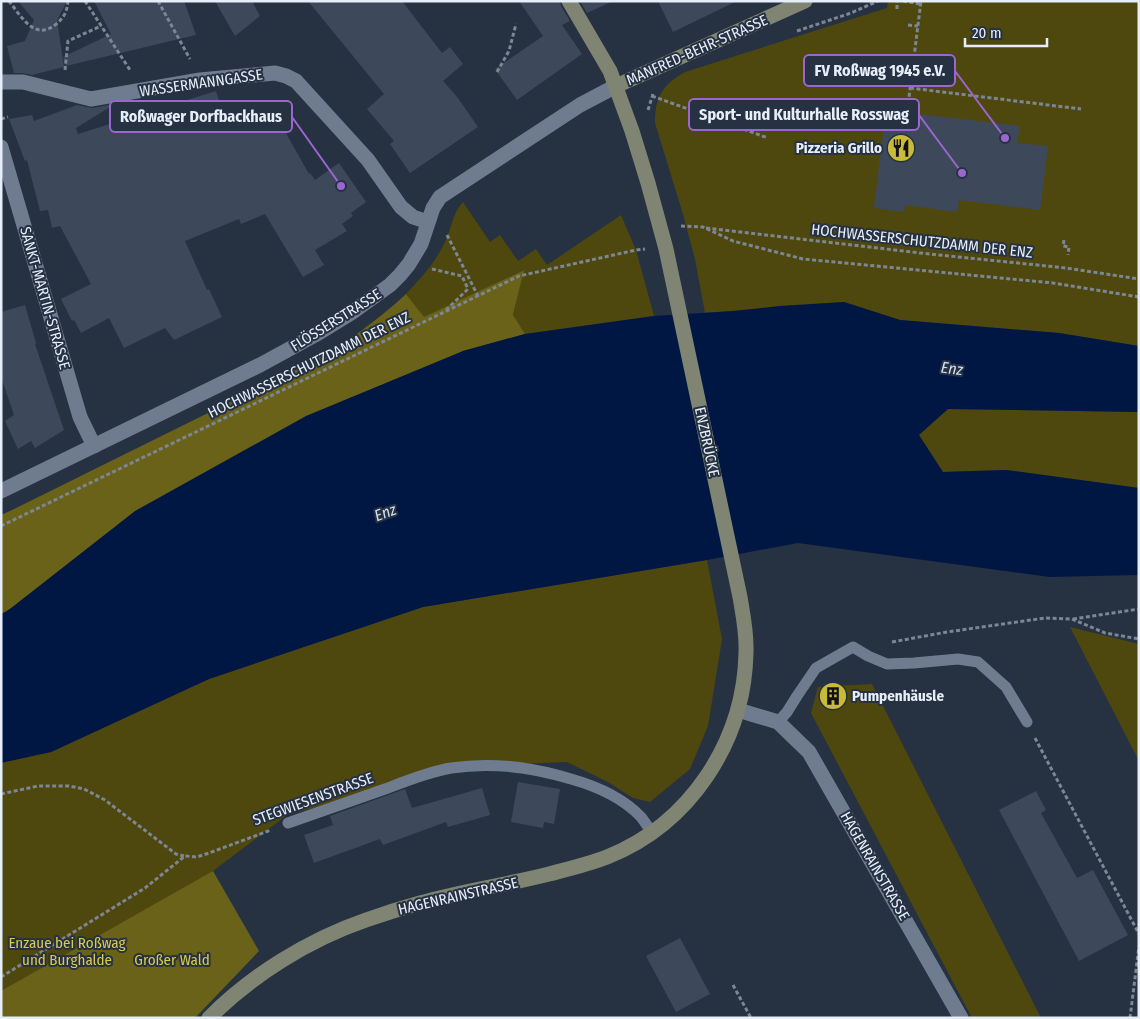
<svg xmlns="http://www.w3.org/2000/svg" width="1140" height="1019" font-family="'Fira Sans Condensed',sans-serif">
  <style>
    .green { fill: #4f480e }
    .forest { fill: #6a6219 }
    .water { fill: #001744 }
    .building { fill: #3d495b }
    .lines { fill: none; stroke-linecap: round; stroke-linejoin: round }
    .path { stroke: #7c8694; stroke-width: 3; stroke-dasharray: 4 2.5; stroke-linecap: butt }
    .lane { stroke: #6f7c90; stroke-width: 11 }
    .street { stroke: #6f7c90; stroke-width: 15 }
    .secondary { stroke: #7f8572; stroke-width: 15 }
    .labels { text-anchor: middle; stroke-width: 4; stroke-linejoin: round; paint-order: stroke }
    .street-label { font-size: 15px; fill: #e6eef9; stroke: #263142 }
    .poi-label { font-size: 15px; font-weight: bold; fill: #e6eef9; stroke: #263142; text-anchor: end }
    .park-label { font-size: 15px; fill: #d9cb4d; stroke: #263142 }
    .water-label { font-size: 16px; font-style: italic; fill: #d3dff1; stroke: #263142 }
    .leader { fill: none; stroke: #9b66d0; stroke-width: 2 }
    .callout-dot { fill: #9b66d0; stroke: #263142; stroke-width: 2 }
    .callout { fill: #263142; stroke: #9b66d0; stroke-width: 2 }
    .callout-label { font-size: 16px; text-anchor: middle; font-weight: bold; fill: #e6eef9 }
  </style>
  <rect width="100%" height="100%" fill="#263142"/>
  <!-- green -->
  <g class="green">
    <path d="M888,1H1139V346L1059,333L900,320L844,302L705,313L695,259L682,211L655,123C655,97 662,85 685,72L887,8Z"/>
    <path d="M463,202L490,242L500,235L518,261L536,249L547,265L621,215L636,250L654,316L525,334L513,316L523,270L424,318L406,294C420,279 435,263 444,244C451,231 452,213 463,202Z"/>
    <path d="M948,409L1139,412V488L1006,470L943,472L918,435Z"/>
    <path d="M707,560L722,639L708,726L690,769L650,802L633,798L608,782L567,762L494,765L413,782L287,815L213,871L1,1018V693L41,754L51,752L209,679L423,607Z"/>
    <path d="M1070,627L1139,644V761Z"/>
    <path d="M872,684L1041,1018H972L811,713L818,687Z"/>
  </g>
  <!-- forest -->
  <g class="forest">
    <path d="M524,270L513,315L525,334L463,351L1,614V515L12,510L307,364C344,344 375,323 406,294L424,317Z"/>
    <path d="M213,871L259,951L195,1018H1V991Z"/>
  </g>
  <!-- water -->
  <path class="water" d="M844,302L900,320L1059,333L1139,346V412L948,409L919,435L943,472L1006,470L1139,488V575L1050,577L798,543L707,560L423,607L209,679L51,752L1,763V614L6,612L135,511L306,416L463,351L525,334L654,316L734,311L779,306Z"/>
  <!-- building -->
  <g class="building">
    <path d="M18,1H67L57,20L64,67L32,75L23,73H14L7,46L25,41L34,20Z"/>
    <path d="M94,1H184L196,35L66,66L63,57L111,34Z"/>
    <path d="M215,1H252L260,16L235,36Z"/>
    <path d="M308,1H402L442,53L450,47L463,64L443,81L458,98L478,127L410,173L390,144L394,141L367,109L384,94Z"/>
    <path d="M519,1H560L561,6L570,21L562,25L582,54L517,100L495,69L543,36Z"/>
    <path d="M580,1H613L587,13Z"/>
    <path d="M658,1H737L673,32Z"/>
    <path d="M216,91L225,119L268,101L309,174L310,173L315,180L339,163L366,202L351,213L353,216L342,224L347,231L315,250L324,265L303,277L265,214L241,224L239,219L185,241L207,290L209,289L222,317L174,340L165,328L124,348L109,318L81,333L74,320L72,321L61,299L91,284L60,226L52,228L48,210L40,211L27,160L25,161L9,119L32,115L34,121L77,105L92,108L115,104L76,128L78,134Z"/>
    <path d="M918,114L1020,126L1017,143L1048,146L1040,210L959,200L957,212L905,205L904,212L874,208L884,126L916,130Z"/>
    <path d="M25,305L36,343L35,344L64,430L35,448L31,441L18,449L5,421L14,415L1,377V312Z"/>
    <path d="M518,782L560,789L554,824L544,822L543,828L511,822Z"/>
    <path d="M482,788L490,815L448,827L446,822L383,845L380,839L314,863L304,835L333,825L330,816L405,789L412,808Z"/>
    <path d="M1036,791L1046,810L1041,813L1077,878L1093,870L1128,935L1079,961L999,810Z"/>
    <path d="M680,938L710,994L676,1012L646,956Z"/>
  </g>
  <g class="lines">
    <!-- path -->
    <g class="path">
      <path d="M9,1C21,16 34,41 55,25C64,18 67,12 68,1"/>
      <path d="M85,1L130,70"/>
      <path d="M158,1L190,59"/>
      <path d="M903,1L920,4"/>
      <path d="M897,9V1"/>
      <path d="M908,25L918,26"/>
      <path d="M797,31L851,13L878,1"/>
      <path d="M65,70L68,41L101,26"/>
      <path d="M497,72L509,51L516,24"/>
      <path d="M910,88L1081,109"/>
      <path d="M652,96L768,138"/>
      <path d="M648,110L653,94"/>
      <path d="M1,119L8,117"/>
      <path d="M905,129L921,1"/>
      <path d="M681,226L703,227L733,241L803,259L1053,283L1139,297"/>
      <path d="M706,228L920,253L1066,268L1139,279"/>
      <path d="M447,235L478,296"/>
      <path d="M1064,240L1063,246L1069,247L1068,255"/>
      <path d="M432,269L462,276L468,289L446,310"/>
      <path d="M1,526L519,276L636,250L645,249"/>
      <path d="M1073,619L1139,609"/>
      <path d="M892,642L947,632L1045,618L1072,619L1105,633L1139,639"/>
      <path d="M1035,738L1139,934"/>
      <path d="M1,794L38,786H69L84,789L105,800L176,854L184,856"/>
      <path d="M1,977L145,888L185,856L197,857L209,853L271,830"/>
      <path d="M733,985L751,1018"/>
      <path d="M1130,1018L1139,946"/>
    </g>
    <!-- lane -->
    <g class="lane">
      <path d="M778,722L787,712L797,696L816,668L853,647L868,656L887,664L914,663L958,659L978,662L1006,687L1027,722"/>
      <path d="M288,823C320,812 353,800 385,789C406,781 428,772 451,768C491,762 532,767 571,779C596,786 623,798 641,817C645,822 648,827 652,833"/>
    </g>
    <!-- street -->
    <g class="street">
      <path d="M1,82H23L91,99L200,80L275,73L286,76L296,81L368,160L401,207L413,217L428,222"/>
      <path d="M1,147L80,417L94,446"/>
      <path d="M1,491L260,365L315,335L354,311L390,285L400,275L409,264L421,244L433,208L440,197L580,105L616,86"/>
      <path d="M738,710L778,722L809,752L961,1018"/>
    </g>
    <!-- secondary -->
    <g class="secondary">
      <path d="M616,86L805,1"/>
      <path d="M209,1018C252,975 308,940 366,920C383,914 402,908 420,903C462,891 506,885 549,874C568,869 589,864 607,857C690,824 744,742 746,653C747,634 743,615 740,597L666,249L648,183L632,131L610,71L569,1"/>
    </g>
  </g>
  <!-- icons -->
  <defs>
    <symbol id="restaurant-disc" viewBox="-11 -11 22 22"><circle r="9.5" fill="#c9ba3a" stroke="#263142"/><path d="M-5-6h1v4h1v-4h1v4h1v-4h1v5L-1.5 .5V6h-2V.5L-5-1ZM5-6V6H3V1.5H1.5Q1.5-4 5-6Z" fill="#111"/></symbol>
    <symbol id="building-disc" viewBox="-11 -11 22 22"><circle r="9.5" fill="#c9ba3a" stroke="#263142"/><path d="M-4-6H4V6H1V3H-1V6H-4ZM-2.5-4.3h1.7v1.8h-1.7ZM.8-4.3h1.7v1.8H.8ZM-2.5-1h1.7V.8h-1.7ZM.8-1h1.7V.8H.8Z" fill="#111"/></symbol>
  </defs>
  <g fill-rule="evenodd">
    <use href="#restaurant-disc" x="885" y="132" width="32" height="32"/>
    <use href="#building-disc" x="817" y="680" width="32" height="32"/>
  </g>
  <g class="labels">
    <!-- street labels -->
    <g class="street-label">
      <text transform="translate(697 50) rotate(-24)" y="5">MANFRED-BEHR-STRASSE</text>
      <text transform="translate(201 83) rotate(-8)" y="5">WASSERMANNGASSE</text>
      <text transform="translate(922 241) rotate(6)" y="5">HOCHWASSERSCHUTZDAMM DER ENZ</text>
      <text transform="translate(45 298) rotate(74)" y="5">SANKT-MARTIN-STRASSE</text>
      <text transform="translate(336 320) rotate(-32)" y="5">FLÖSSERSTRASSE</text>
      <text transform="translate(309 365) rotate(-26)" y="5">HOCHWASSERSCHUTZDAMM DER ENZ</text>
      <text transform="translate(707 442) rotate(78)" y="5">ENZBRÜCKE</text>
      <text transform="translate(313 799) rotate(-20)" y="5">STEGWIESENSTRASSE</text>
      <text transform="translate(875 866) rotate(60)" y="5">HAGENRAINSTRASSE</text>
      <text transform="translate(458 896) rotate(-13)" y="5">HAGENRAINSTRASSE</text>
    </g>
    <!-- poi labels -->
    <g class="poi-label">
      <text x="882" y="153">Pizzeria Grillo</text>
      <text x="852" y="701" text-anchor="start">Pumpenhäusle</text>
    </g>
    <!-- park labels -->
    <g class="park-label">
      <text x="67" y="948">Enzaue bei Roßwag<tspan x="67" dy="17">und Burghalde</tspan></text>
      <text x="172" y="965">Großer Wald</text>
    </g>
    <!-- water labels -->
    <g class="water-label">
      <text transform="translate(952 368) rotate(7)" y="6">Enz</text>
      <text transform="translate(385 512) rotate(-20)" y="6">Enz</text>
    </g>
  </g>
  <!-- callouts -->
  <path class="leader" d="M1005 138L955 71M962 173L919 115M341 186L292 117"/>
  <g class="callout-dot">
    <circle cx="1005" cy="138" r="5"/>
    <circle cx="962" cy="173" r="5"/>
    <circle cx="341" cy="186" r="5"/>
  </g>
  <g class="callout">
    <rect x="804" y="55" width="151" height="31" rx="5"/>
    <rect x="689" y="99" width="230" height="31" rx="5"/>
    <rect x="110" y="101" width="182" height="31" rx="5"/>
  </g>
  <g class="callout-label">
    <text x="880" y="76">FV Roßwag 1945 e.V.</text>
    <text x="804" y="120">Sport- und Kulturhalle Rosswag</text>
    <text x="201" y="122">Roßwager Dorfbackhaus</text>
  </g>
  <!-- border -->
  <rect width="1140" height="1019" fill="none" stroke="#e6eef9" stroke-width="5"/>
  <!-- scale -->
  <path d="M965 38v8h82v-8" fill="none" stroke="#e6eef9" stroke-width="2.5"/>
  <text x="972" y="38" font-size="15" fill="#e6eef9" stroke="#263142" stroke-width="4" paint-order="stroke">20 m</text>
</svg>
